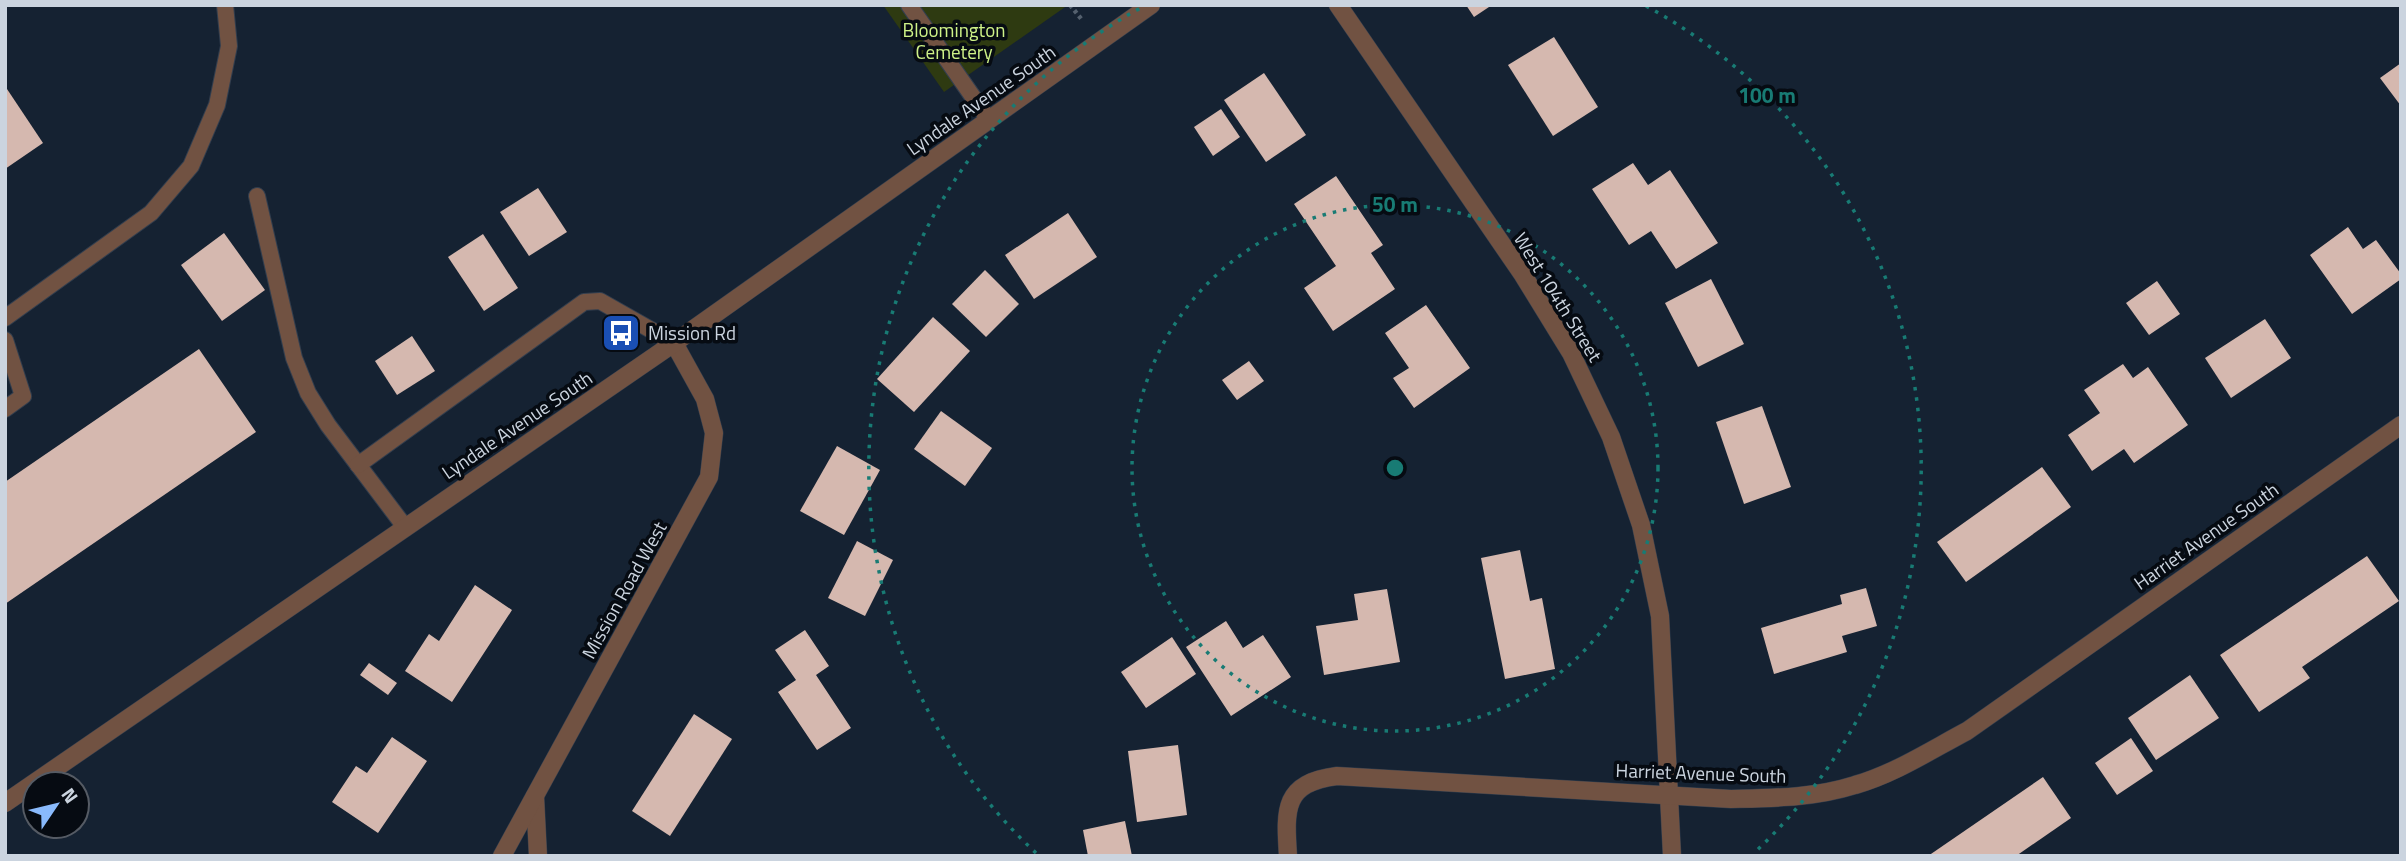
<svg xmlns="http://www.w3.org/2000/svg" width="2406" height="861" font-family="'Titillium Web',sans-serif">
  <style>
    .green { fill: #2e3a11 }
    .building { fill: #d5b8af }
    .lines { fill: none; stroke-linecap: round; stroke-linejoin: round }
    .service-casing { stroke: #323e4e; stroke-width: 18 }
    .minor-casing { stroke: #323e4e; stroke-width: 19 }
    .tertiary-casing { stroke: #323e4e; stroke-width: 19 }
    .path { stroke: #54606e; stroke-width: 4.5; stroke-dasharray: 3.5 3.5; stroke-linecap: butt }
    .service { stroke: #715242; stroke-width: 16 }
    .minor { stroke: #715242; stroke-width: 18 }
    .tertiary { stroke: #715242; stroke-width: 18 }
    .ring { fill: none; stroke: #187b74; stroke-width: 3.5; stroke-dasharray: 3.5 7 }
    .labels { text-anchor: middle; stroke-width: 7; stroke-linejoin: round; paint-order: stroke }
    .park-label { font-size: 19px; fill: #cff288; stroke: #060b12 }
    .street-label { font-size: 19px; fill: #cbd4df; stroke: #060b12 }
    .poi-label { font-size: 19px; fill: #cbd4df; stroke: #060b12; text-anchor: start }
    .centre { fill: #187b74; stroke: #060b12; stroke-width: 3.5 }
    .ring-label { font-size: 21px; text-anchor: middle; font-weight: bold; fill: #187b74; stroke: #060b12; stroke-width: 7; stroke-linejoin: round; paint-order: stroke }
  </style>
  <rect width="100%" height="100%" fill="#152232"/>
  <!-- green -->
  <path class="green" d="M883,5H1068L944,92Z"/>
  <!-- building -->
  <g class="building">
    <path d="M1466,5H1492L1474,17Z"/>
    <path d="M1554,37L1598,107L1553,136L1508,65Z"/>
    <path d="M2401,63V106L2380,78Z"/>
    <path d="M1264,73L1306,135L1266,162L1224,100Z"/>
    <path d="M5,86L43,143L5,169Z"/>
    <path d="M1221,109L1240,137L1213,156L1194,127Z"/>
    <path d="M1633,163L1648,185L1670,170L1718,243L1676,269L1651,231L1629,245L1592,189Z"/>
    <path d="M1336,176L1383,245L1371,253L1395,289L1333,331L1304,288L1336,266L1294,204Z"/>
    <path d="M538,188L567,232L529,256L500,212Z"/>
    <path d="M1068,213L1097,257L1034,299L1005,255Z"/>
    <path d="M2348,227L2363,249L2376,240L2401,274V279L2352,314L2310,255Z"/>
    <path d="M224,233L265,290L222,321L181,265Z"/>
    <path d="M483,234L518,288L484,311L448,257Z"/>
    <path d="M985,270L1019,304L986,337L952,304Z"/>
    <path d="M1711,279L1744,344L1698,367L1665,303Z"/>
    <path d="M2157,281L2180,314L2149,335L2126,303Z"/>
    <path d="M1426,305L1470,368L1414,408L1393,378L1409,368L1385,333Z"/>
    <path d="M933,317L970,351L914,412L877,379Z"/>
    <path d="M2265,319L2291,358L2231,398L2205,358Z"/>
    <path d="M412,336L435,371L397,395L375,361Z"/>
    <path d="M199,349L256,432L5,604V482Z"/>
    <path d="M1249,361L1264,381L1237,400L1222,380Z"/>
    <path d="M2123,364L2133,378L2148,367L2188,425L2134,463L2124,449L2092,471L2068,435L2100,413L2084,390Z"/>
    <path d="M1762,406L1791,487L1744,504L1716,422Z"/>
    <path d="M941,411L992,448L965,486L914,449Z"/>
    <path d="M837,446L880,470L844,535L800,511Z"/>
    <path d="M2042,467L2071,507L1966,582L1937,542Z"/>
    <path d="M857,541L893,560L865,616L828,598Z"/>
    <path d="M1520,550L1530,601L1542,598L1555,669L1505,679L1481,558Z"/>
    <path d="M2367,556L2399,601L2302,667L2310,678L2259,712L2220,655Z"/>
    <path d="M475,585L512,610L452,702L405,671L429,634L439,641Z"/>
    <path d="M1866,588L1877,626L1842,636L1847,652L1774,674L1761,628L1842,604L1840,595Z"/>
    <path d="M1387,589L1400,662L1324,675L1316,626L1358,620L1354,594Z"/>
    <path d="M1226,621L1243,648L1263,635L1291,677L1231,716L1186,647Z"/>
    <path d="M805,630L829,666L816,675L851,728L817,750L778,692L796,680L775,650Z"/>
    <path d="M1172,637L1196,674L1146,708L1121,672Z"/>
    <path d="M369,663L397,683L388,695L360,675Z"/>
    <path d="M2190,675L2219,718L2156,760L2128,718Z"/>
    <path d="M694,714L732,739L670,836L632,811Z"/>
    <path d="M392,737L427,761L378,833L332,802L356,766L367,773Z"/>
    <path d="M2131,738L2153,771L2117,795L2095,763Z"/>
    <path d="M1178,745L1187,815L1137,822L1128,751Z"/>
    <path d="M2043,777L2071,818L2016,856H1928Z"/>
    <path d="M1125,821L1132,856H1088L1083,830Z"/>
  </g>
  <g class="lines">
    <defs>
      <g id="service">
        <path d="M909,5L989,120"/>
        <path d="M257,196L294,358L308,393L328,425L405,527"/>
        <path d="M5,318L151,213L191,166L217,105L229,46L225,5"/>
        <path d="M5,340L23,396L5,409"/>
        <path d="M358,465L584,302L600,301L674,343"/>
      </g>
      <g id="minor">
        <path d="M1338,5L1523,275L1571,353L1611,437L1641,525L1660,616L1672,856"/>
        <path d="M535,796L538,856"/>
        <path d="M502,856L709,477L714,433L705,399L674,343"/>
        <path d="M1288,856C1285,809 1283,783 1337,776L1731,799C1773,798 1814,798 1855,785C1894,774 1931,750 1967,731L2401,425"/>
      </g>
      <path id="tertiary" d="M5,803L674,343L1151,5"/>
    </defs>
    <!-- service casing -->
    <use href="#service" class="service-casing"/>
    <!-- minor casing -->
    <use href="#minor" class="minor-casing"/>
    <!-- tertiary casing -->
    <use href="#tertiary" class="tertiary-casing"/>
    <!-- path -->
    <path class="path" d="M1070,5L1083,21"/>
    <!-- service -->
    <use href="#service" class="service"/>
    <!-- minor -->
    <use href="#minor" class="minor"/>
    <!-- tertiary -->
    <use href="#tertiary" class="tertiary"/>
  </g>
  <!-- distance rings -->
  <g class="ring">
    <circle cx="1395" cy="468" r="263"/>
    <path d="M1036 853A526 526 0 0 1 1144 6M1646 6A526 526 0 0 1 1754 853"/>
  </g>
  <!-- icons -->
  <defs>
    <symbol id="bus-square" viewBox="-11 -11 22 22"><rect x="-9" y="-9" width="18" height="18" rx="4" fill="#1a4fb4" stroke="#060b12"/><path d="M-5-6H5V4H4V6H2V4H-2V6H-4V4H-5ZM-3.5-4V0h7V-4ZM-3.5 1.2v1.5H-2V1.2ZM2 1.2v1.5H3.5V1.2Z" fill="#fff"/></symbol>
  </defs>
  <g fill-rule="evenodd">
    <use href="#bus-square" x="599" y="311" width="44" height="44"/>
  </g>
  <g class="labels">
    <!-- park labels -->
    <g class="park-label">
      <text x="954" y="37">Bloomington<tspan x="954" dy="22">Cemetery</tspan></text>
    </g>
    <!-- street labels -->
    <g class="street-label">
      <text transform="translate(981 100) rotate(-35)" y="7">Lyndale Avenue South</text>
      <text transform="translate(1558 297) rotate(58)" y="7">West 104th Street</text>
      <text transform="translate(517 425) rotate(-34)" y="7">Lyndale Avenue South</text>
      <text transform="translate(2206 536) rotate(-35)" y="7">Harriet Avenue South</text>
      <text transform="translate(624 590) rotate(-61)" y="7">Mission Road West</text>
      <text transform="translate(1701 773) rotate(2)" y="7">Harriet Avenue South</text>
    </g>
    <!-- poi labels -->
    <g class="poi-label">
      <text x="648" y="340">Mission Rd</text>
    </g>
  </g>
  <circle cx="1395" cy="468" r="10" class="centre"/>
  <g class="ring-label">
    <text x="1767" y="103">100 m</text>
    <text x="1395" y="212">50 m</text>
  </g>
  <!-- border -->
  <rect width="2406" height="861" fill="none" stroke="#cbd4df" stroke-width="14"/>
  <!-- north arrow -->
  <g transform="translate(56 805) rotate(55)"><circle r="33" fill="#060b12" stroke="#555b64" stroke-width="2"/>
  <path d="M0-5L12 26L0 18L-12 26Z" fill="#89bafc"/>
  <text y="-10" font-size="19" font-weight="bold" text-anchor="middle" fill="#cbd4df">N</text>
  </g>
</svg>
